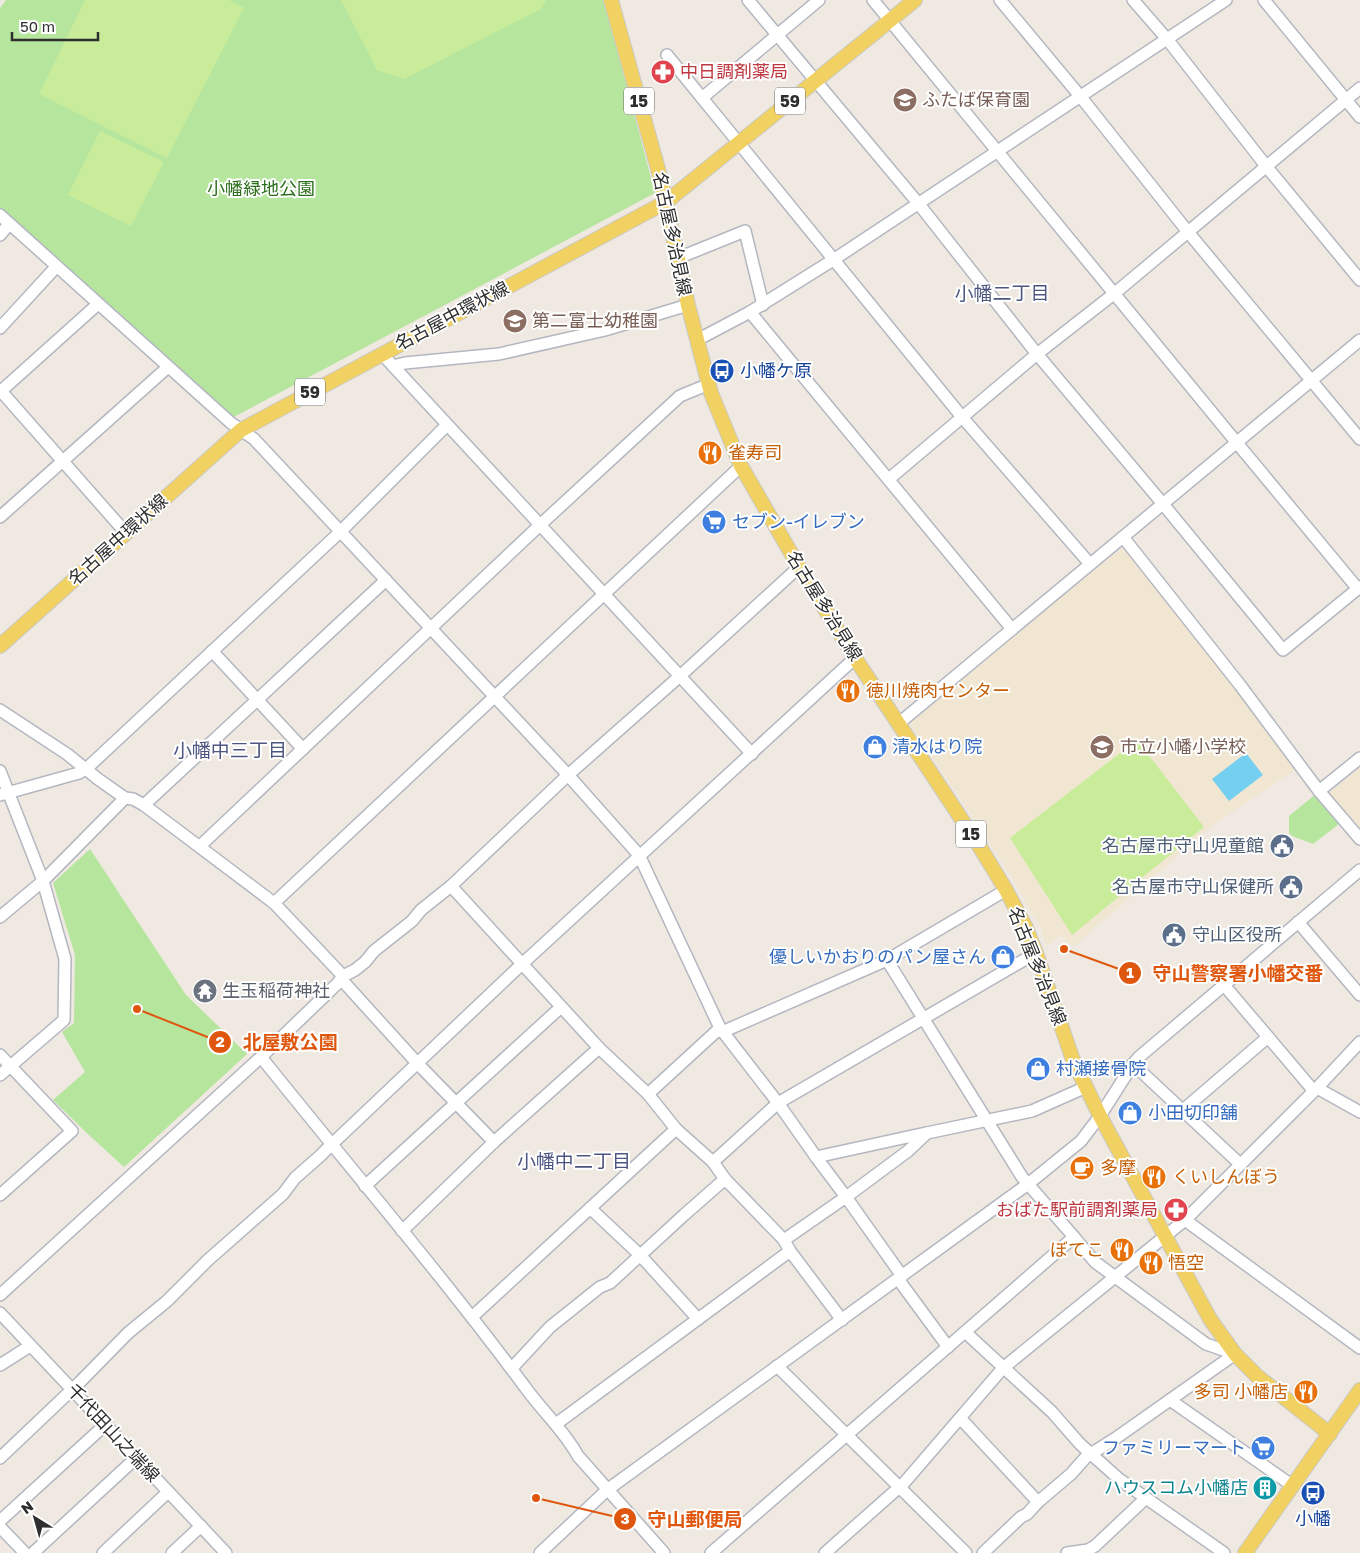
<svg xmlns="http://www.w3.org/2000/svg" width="1360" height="1553" font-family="'Golos Text','Noto Sans JP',sans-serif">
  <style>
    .education { fill: #f0e6d1 }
    .green { fill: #b6e59e }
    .pitch { fill: #c9ec9a }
    .water { fill: #75cff0 }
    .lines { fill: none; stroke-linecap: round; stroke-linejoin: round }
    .minor-casing { stroke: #b4b7c1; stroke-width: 14 }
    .major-casing { stroke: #c9c9c9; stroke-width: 16 }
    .minor { stroke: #fff; stroke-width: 11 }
    .major { stroke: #f2d163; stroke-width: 14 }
    .labels { text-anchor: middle; stroke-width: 4; stroke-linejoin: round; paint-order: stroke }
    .shield { fill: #fff; stroke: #6d6d6d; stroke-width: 1 }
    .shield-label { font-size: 16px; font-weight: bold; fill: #2e2e2e }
    .health-label { font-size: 18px; fill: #be3a42; stroke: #fff; text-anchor: start }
    .education-label { font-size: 18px; fill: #785e54; stroke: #fff; text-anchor: start }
    .park-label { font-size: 18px; fill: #2c6e1b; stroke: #fff }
    .street-label { font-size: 18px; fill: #2e2e2e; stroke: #fff }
    .transit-label { font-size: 18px; fill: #164399; stroke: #fff; text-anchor: start }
    .food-label { font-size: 18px; fill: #c56008; stroke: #fff; text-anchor: start }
    .shop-label { font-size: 18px; fill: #366cbe; stroke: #fff; text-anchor: start }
    .service-label { font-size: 18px; fill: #4e5e75; stroke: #fff; text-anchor: end }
    .worship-label { font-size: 18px; fill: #5b616d; stroke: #fff; text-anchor: start }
    .culture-label { font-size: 18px; fill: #0d838f; stroke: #fff; text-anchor: end }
    .neighbourhood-label { font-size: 19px; fill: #4d5680; stroke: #fff }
    .leader { fill: none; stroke: #df570e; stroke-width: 2 }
    .callout-dot { fill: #df570e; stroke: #fff; stroke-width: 2 }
    .mark-label { font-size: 15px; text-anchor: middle; font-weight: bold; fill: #fff }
    .callout-label { font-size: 19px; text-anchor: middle; font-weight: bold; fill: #df570e; stroke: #fff; stroke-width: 4; stroke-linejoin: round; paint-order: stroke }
  </style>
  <rect width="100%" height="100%" fill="#efe9e1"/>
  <!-- education -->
  <g class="education">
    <path d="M1121,549L1129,552L1296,769L1213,825L1073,947L1061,935L1047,946L1040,927L1009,873L982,831L911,726L915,716Z"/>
    <path d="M1360,767V833L1328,794Z"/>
  </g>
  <!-- green -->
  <g class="green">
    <path d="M6,0H604L655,193L232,418L0,208V8Z"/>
    <path d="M1316,794L1339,824L1313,844L1292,836L1289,833V816Z"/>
    <path d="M90,849L186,995L247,1054L124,1167L91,1137L53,1100L85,1072L62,1032L74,1023L75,955L53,883Z"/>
  </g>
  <!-- pitch -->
  <g class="pitch">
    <path d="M85,0H229L244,8L167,158L39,94Z"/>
    <path d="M341,0H546L541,9L404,79L377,70Z"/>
    <path d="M100,131L164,162L131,226L68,195Z"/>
    <path d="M1137,740L1204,827L1072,935L1010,838Z"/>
  </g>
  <!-- water -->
  <path class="water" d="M1246,753L1263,775L1229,801L1212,779Z"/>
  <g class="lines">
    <defs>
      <g id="minor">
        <path d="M748,0L918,203L1037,354L1163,504L1283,650L1360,587"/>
        <path d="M873,0L1237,443L1358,589"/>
        <path d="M1000,0L1080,96L1188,232L1360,439"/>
        <path d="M1133,0L1167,39L1266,166L1360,280"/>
        <path d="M1264,0L1360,117"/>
        <path d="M667,55L962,417L1090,564"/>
        <path d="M702,98L819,0"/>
        <path d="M0,215L231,423L254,439L568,775L639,855L720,1028L778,1103L816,1157L846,1197L902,1276"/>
        <path d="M0,235L9,224"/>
        <path d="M678,258L745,231L763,305"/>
        <path d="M750,312L1012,629"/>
        <path d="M0,328L56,267"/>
        <path d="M697,340L750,312L833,260L1226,0"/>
        <path d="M382,354L752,754"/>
        <path d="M393,366L405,363L499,354L605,330L688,305"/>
        <path d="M0,390L126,533"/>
        <path d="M0,392L98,304"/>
        <path d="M889,479L1037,354L1115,293L1360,88"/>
        <path d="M0,517L168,367"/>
        <path d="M1123,537L1240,685L1319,791L1360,839"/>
        <path d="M212,651L303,749"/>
        <path d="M0,710L67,754L98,779L125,798L133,799L144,805L274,903L343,976"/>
        <path d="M898,724L1360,340"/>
        <path d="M0,771L43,881L65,959L64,1020L0,1075"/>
        <path d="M1319,791L1360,758"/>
        <path d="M0,795L79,773L86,769L340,532L447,425"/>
        <path d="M144,805L386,580"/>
        <path d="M200,846L540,525L680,396L709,384"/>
        <path d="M451,886L599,1048L648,1094L676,1129L713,1162L725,1179L784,1240L790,1251L842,1320"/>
        <path d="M274,903L741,466"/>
        <path d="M0,917L43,881L125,798"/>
        <path d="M1298,922L1360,995"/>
        <path d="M887,960L1022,1177L1074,1237L1095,1262L1206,1344L1235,1354L1116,1438L1086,1457L1071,1474L1038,1502L1027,1514L1021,1517L983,1553"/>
        <path d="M341,979L418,1064L494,1142"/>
        <path d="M1224,985L1313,1090"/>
        <path d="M722,1032L887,960L1006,890"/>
        <path d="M0,1055L72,1131L0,1195"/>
        <path d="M261,1057C349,1167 441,1274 525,1387C542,1411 564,1430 578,1456L664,1553"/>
        <path d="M1133,1064L1240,1164"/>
        <path d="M1317,1088L1360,1112"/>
        <path d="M648,1094L720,1028"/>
        <path d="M1183,1110L1268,1037"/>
        <path d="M816,1157L926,1133"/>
        <path d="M713,1162L778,1103L1036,953"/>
        <path d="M365,1186L561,1007"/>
        <path d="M590,1208L640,1255L698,1319"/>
        <path d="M1185,1220L1360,1348"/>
        <path d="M402,1231L494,1142L599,1048"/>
        <path d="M784,1240L846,1197L908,1151L927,1133L1032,1111L1086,1087"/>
        <path d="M898,1279L948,1347"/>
        <path d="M0,1295L261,1057L337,984L343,976L355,970L365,962L374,951L412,921L421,910L451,886L568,775L680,676L799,567"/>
        <path d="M0,1313L226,1553"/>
        <path d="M472,1317L676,1129"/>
        <path d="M965,1332L1052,1412L1080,1444L1119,1479L1224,1553"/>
        <path d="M0,1365L30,1346"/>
        <path d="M777,1366L966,1553"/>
        <path d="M512,1368L550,1327L600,1287L610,1283L684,1215L725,1179"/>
        <path d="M1170,1400L1293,1486"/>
        <path d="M961,1419L1038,1502"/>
        <path d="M556,1424L790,1251"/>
        <path d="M0,1458L80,1382L128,1333L167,1301L208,1260L283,1194L295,1178L320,1156L331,1145L522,964L855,658"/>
        <path d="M0,1521L105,1425"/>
        <path d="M0,1527L25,1553"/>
        <path d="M33,1553L136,1458"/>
        <path d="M103,1553L168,1492"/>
        <path d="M172,1553L201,1526"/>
        <path d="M540,1553L607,1490L1028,1184L1081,1141L1100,1116L1133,1064L1139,1057L1360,870"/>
        <path d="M711,1553L1074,1237"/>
        <path d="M825,1553L904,1483L1003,1368L1185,1220L1317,1088L1360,1042"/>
        <path d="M1067,1553L1088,1550L1095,1546L1146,1498"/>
      </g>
      <g id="major">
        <path d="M611,0L660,176L688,305L711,393L741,466L795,560L855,658L978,844L1006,890L1026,928L1036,953L1073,1060L1100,1116L1210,1319L1235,1354L1257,1376L1330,1434"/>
        <path d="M0,646L241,430L666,202L915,0"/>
        <path d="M1245,1553L1360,1390"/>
      </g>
    </defs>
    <!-- minor casing -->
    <use href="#minor" class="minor-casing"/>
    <!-- major casing -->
    <use href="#major" class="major-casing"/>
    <!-- minor -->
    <use href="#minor" class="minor"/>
    <!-- major -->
    <use href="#major" class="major"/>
  </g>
  <!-- icons -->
  <defs>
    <symbol id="pharmacy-disc" viewBox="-11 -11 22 22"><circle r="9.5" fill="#e0444e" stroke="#fff"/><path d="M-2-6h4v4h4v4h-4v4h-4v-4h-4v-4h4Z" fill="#fff"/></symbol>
    <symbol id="school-disc" viewBox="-11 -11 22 22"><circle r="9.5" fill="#8d6e63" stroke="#fff"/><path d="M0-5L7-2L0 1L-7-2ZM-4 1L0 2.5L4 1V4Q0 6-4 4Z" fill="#fff"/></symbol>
    <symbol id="bus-disc" viewBox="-11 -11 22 22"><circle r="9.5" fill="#1a4fb4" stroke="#fff"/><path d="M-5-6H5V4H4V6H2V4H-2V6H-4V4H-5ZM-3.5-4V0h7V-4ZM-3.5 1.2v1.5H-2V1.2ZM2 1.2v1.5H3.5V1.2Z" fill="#fff"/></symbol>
    <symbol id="restaurant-disc" viewBox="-11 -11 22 22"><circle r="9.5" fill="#e8710a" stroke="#fff"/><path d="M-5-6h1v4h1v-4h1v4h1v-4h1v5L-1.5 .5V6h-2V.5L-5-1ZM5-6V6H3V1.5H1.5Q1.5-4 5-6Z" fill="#fff"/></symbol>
    <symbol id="supermarket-disc" viewBox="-11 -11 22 22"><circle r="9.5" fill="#3f7fe0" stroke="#fff"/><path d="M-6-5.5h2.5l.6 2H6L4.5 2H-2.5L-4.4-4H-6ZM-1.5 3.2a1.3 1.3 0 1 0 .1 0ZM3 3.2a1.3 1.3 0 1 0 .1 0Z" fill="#fff"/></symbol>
    <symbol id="shop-disc" viewBox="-11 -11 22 22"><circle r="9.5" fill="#3f7fe0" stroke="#fff"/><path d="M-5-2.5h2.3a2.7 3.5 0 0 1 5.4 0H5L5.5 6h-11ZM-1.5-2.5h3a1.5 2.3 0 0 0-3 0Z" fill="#fff"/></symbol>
    <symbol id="civic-disc" viewBox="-11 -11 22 22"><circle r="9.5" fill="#5c6f8a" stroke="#fff"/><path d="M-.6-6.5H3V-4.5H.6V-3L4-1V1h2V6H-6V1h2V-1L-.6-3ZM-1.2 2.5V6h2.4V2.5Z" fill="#fff"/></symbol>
    <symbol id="temple-disc" viewBox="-11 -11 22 22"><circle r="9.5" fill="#6b7280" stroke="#fff"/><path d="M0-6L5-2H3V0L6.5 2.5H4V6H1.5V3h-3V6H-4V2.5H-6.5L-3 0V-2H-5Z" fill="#fff"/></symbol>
    <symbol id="cafe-disc" viewBox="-11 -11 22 22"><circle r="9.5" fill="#e8710a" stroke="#fff"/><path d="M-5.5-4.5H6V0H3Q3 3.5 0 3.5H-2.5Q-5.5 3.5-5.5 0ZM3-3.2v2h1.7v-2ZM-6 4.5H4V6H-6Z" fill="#fff"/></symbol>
    <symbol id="building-disc" viewBox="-11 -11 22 22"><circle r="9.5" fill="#0f9aa8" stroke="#fff"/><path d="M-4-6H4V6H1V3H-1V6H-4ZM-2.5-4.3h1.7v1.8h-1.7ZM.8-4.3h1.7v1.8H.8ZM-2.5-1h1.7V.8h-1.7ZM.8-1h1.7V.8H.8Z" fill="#fff"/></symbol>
  </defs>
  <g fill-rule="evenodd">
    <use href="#pharmacy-disc" x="649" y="58" width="28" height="28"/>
    <use href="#school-disc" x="891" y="86" width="28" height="28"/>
    <use href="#school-disc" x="501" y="307" width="28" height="28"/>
    <use href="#bus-disc" x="708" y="357" width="28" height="28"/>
    <use href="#restaurant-disc" x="696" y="439" width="28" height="28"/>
    <use href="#supermarket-disc" x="700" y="508" width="28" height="28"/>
    <use href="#restaurant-disc" x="834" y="677" width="28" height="28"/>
    <use href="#shop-disc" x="861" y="733" width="28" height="28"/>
    <use href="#school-disc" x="1088" y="733" width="28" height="28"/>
    <use href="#civic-disc" x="1268" y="832" width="28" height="28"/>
    <use href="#civic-disc" x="1277" y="873" width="28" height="28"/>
    <use href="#civic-disc" x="1160" y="921" width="28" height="28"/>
    <use href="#shop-disc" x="989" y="943" width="28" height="28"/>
    <use href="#temple-disc" x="191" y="977" width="28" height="28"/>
    <use href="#shop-disc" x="1024" y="1055" width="28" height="28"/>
    <use href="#shop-disc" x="1116" y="1099" width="28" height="28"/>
    <use href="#cafe-disc" x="1068" y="1154" width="28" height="28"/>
    <use href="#restaurant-disc" x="1140" y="1163" width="28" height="28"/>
    <use href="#pharmacy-disc" x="1162" y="1196" width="28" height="28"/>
    <use href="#restaurant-disc" x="1108" y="1236" width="28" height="28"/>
    <use href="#restaurant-disc" x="1137" y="1249" width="28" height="28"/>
    <use href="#restaurant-disc" x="1292" y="1378" width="28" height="28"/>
    <use href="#supermarket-disc" x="1249" y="1434" width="28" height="28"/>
    <use href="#building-disc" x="1251" y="1474" width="28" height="28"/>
    <use href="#bus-disc" x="1299" y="1479" width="28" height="28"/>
  </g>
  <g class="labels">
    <!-- shield labels -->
    <g class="shield">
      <rect x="624" y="87.5" width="30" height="27" rx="4"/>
      <rect x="775" y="87.5" width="30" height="27" rx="4"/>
      <rect x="295" y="378.5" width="30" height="27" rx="4"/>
      <rect x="956" y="820.5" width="30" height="27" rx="4"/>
    </g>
    <g class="shield-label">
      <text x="639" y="107">15</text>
      <text x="790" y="107">59</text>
      <text x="310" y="398">59</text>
      <text x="971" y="840">15</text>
    </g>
    <!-- health labels -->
    <g class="health-label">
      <text x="680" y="78">中日調剤薬局</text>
      <text x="1158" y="1216" text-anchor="end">おばた駅前調剤薬局</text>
    </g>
    <!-- education labels -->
    <g class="education-label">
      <text x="922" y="106">ふたば保育園</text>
      <text x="532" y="327">第二富士幼稚園</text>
      <text x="1120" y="753">市立小幡小学校</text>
    </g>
    <!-- park labels -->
    <g class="park-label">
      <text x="261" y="195">小幡緑地公園</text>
    </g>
    <!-- street labels -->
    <g class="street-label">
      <text transform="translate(672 234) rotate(78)" y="6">名古屋多治見線</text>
      <text transform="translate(452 316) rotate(-28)" y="6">名古屋中環状線</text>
      <text transform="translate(118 540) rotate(-42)" y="6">名古屋中環状線</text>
      <text transform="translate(824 606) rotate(58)" y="6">名古屋多治見線</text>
      <text transform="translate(1037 966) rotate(68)" y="6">名古屋多治見線</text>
      <text transform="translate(113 1433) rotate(47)" y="6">千代田山之端線</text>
    </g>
    <!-- transit labels -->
    <g class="transit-label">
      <text x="740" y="377">小幡ケ原</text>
      <text x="1313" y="1525" text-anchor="middle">小幡</text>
    </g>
    <!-- food labels -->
    <g class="food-label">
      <text x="728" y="459">雀寿司</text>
      <text x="866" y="697">徳川焼肉センター</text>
      <text x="1100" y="1174">多摩</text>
      <text x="1172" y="1183">くいしんぼう</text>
      <text x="1104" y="1256" text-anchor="end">ぼてこ</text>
      <text x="1168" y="1269">悟空</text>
      <text x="1288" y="1398" text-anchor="end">多司 小幡店</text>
    </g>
    <!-- shop labels -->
    <g class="shop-label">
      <text x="732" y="528">セブン-イレブン</text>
      <text x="892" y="753">清水はり院</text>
      <text x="986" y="963" text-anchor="end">優しいかおりのパン屋さん</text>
      <text x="1056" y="1075">村瀬接骨院</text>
      <text x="1148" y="1119">小田切印舗</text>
      <text x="1246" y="1454" text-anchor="end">ファミリーマート</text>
    </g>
    <!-- service labels -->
    <g class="service-label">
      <text x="1264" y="852">名古屋市守山児童館</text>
      <text x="1274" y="893">名古屋市守山保健所</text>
      <text x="1192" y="941" text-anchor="start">守山区役所</text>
    </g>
    <!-- worship labels -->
    <g class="worship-label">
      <text x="222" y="997">生玉稲荷神社</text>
    </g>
    <!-- culture labels -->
    <g class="culture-label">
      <text x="1248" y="1494">ハウスコム小幡店</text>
    </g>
    <!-- neighbourhood labels -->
    <g class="neighbourhood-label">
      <text x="1002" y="300">小幡二丁目</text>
      <text x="230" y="757">小幡中三丁目</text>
      <text x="574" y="1168">小幡中二丁目</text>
    </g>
  </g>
  <!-- callouts -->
  <path class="leader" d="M1064 949L1130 973M137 1009L220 1042M536 1498L625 1519"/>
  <g class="callout-dot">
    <circle cx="1064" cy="949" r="5"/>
    <circle cx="137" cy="1009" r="5"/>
    <circle cx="536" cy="1498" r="5"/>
    <circle cx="1130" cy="973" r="12"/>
    <circle cx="220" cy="1042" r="12"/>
    <circle cx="625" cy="1519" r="12"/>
  </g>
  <g class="mark-label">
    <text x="1130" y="978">1</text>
    <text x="220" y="1047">2</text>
    <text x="625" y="1524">3</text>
  </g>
  <g class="callout-label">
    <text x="1238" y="980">守山警察署小幡交番</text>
    <text x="290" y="1049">北屋敷公園</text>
    <text x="695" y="1526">守山郵便局</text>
  </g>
  <!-- north arrow -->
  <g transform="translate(35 1518) rotate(323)" stroke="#ffffff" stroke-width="4" paint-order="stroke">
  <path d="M0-4L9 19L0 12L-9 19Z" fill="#2e2e2e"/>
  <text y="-8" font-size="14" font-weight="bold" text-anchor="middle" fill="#2e2e2e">N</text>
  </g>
  <!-- scale -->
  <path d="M12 32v8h86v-8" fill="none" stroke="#2e2e2e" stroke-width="2.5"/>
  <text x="20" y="32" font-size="15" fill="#2e2e2e" stroke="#ffffff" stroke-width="4" paint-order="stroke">50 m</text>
</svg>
